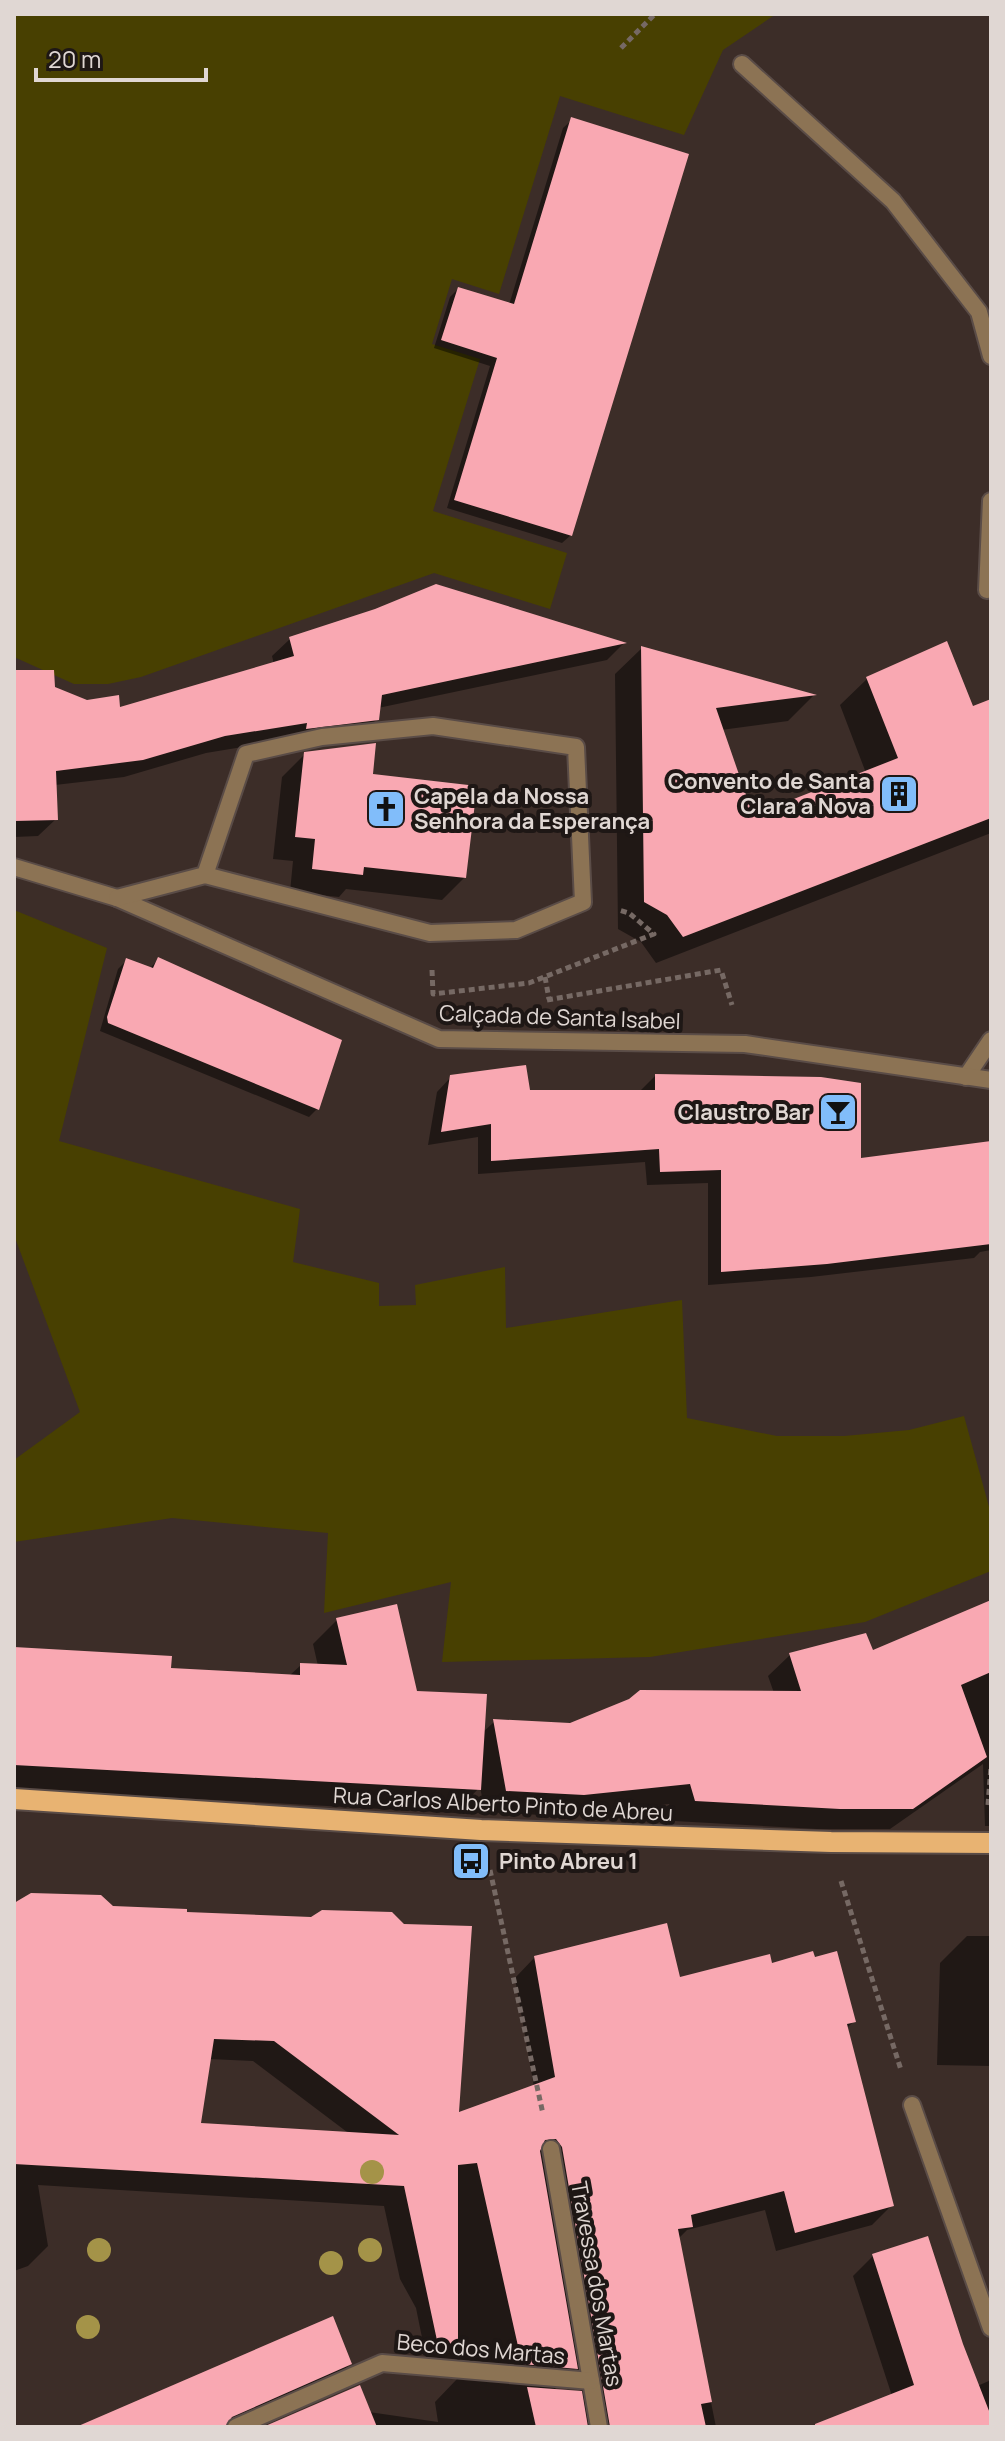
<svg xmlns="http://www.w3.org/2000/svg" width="1005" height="2441" font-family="Manrope,sans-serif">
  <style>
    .green { fill: #484001 }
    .shadow { fill: #0007; fill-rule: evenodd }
    .building { fill: #f9a8b2; fill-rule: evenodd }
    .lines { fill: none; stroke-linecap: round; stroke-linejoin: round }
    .lane-casing { stroke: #5a4c47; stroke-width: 20 }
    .street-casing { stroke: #5a4c47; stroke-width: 20 }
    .primary-casing { stroke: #5a4c47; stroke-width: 24 }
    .path { stroke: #766964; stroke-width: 5; stroke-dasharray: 6 4; stroke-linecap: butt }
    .lane { stroke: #8c7354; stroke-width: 16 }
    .street { stroke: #8c7354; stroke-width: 16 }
    .primary { stroke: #e8b372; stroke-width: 20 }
    .tree { fill: #a49348 }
    .labels { text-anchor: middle; stroke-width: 8; stroke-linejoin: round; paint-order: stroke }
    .poi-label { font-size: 22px; font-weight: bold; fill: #e0d7d3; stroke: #1e1715; text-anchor: end }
    .street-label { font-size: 22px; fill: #e0d7d3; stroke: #1e1715 }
  </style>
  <rect width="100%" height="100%" fill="#3c2d28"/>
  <!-- green -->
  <g class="green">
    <path d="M14,14H776L723,50L684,135L560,96L499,294L452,279L432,344L480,359L433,511L567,553L550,609L434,573L141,677L108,684H74L14,657Z"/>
    <path d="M14,910L107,948L59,1141L300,1209L293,1262L379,1283V1306L416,1305L415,1285L505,1267L506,1328L682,1300L687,1418L777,1436H844L909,1430L964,1416L991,1514V1571L865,1622L650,1657L442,1662L451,1582L324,1613L328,1533L172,1518L14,1542V1460L80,1412L14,1235Z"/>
  </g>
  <!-- shadow -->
  <g class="shadow">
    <path d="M572,120L571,535L562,543L447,508L490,366L434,348L450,297L458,289L509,305L563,128Z"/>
    <path d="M436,586L623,644L607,660L378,708L377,719L359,737L291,739L206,753L124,777L55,785L56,819L38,836L14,837V672L86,702L118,709L274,664L272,656L290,639L375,611Z"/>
    <path d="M642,648L813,696L788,721L721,730L752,818L866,773L840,705L867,679L972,708L991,701V833L656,963L641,942L618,929L615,674Z"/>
    <path d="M305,754L465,877L442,900L346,889L339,897L290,892L293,861L273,859L282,777Z"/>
    <path d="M158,960L317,1109L309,1117L100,1031L118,969L126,961L149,969Z"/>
    <path d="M655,1076L859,1160L991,1144V1250L980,1252L974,1258L811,1277L708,1285V1183L647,1185L645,1162L478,1174V1137L428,1145L437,1092L451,1077L528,1092L641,1090Z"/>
    <path d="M991,1602V1826H985L983,1764L890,1829H817L674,1821L669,1804L561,1816L485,1812L480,1787L455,1813L14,1789V1649L169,1670L289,1676L301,1665L318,1666L313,1644L337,1620L416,1693L482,1733L494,1722L570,1725L774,1693L768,1676L790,1655L872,1653Z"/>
    <path d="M14,1901L112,1908L457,2115L534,2087L515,1978L535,1957L679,1980L770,1965L854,2021L846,2029L892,2205L872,2225L776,2251L765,2210L687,2230L678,2239L716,2427H268L369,2412L438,2422L435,2402L457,2379L430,2377L416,2308L400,2279L384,2206L38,2185L48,2246L28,2266L14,2271ZM209,2059L253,2061L351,2135L199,2125ZM577,2367L581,2393L553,2391Z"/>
    <path d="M967,1936H991V2066L937,2065L940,1963Z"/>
    <path d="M873,2256L975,2387L991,2380V2427H818L892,2396L853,2276Z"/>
    <path d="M350,2364L330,2384L231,2427H81Z"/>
  </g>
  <!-- building -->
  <g class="building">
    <path d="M571,117L689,154L572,536L454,500L497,358L441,340L458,287L514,304Z"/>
    <path d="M436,584L627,643L382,695L379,720L306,729L307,723L225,736L143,760L56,771L58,820L14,821V670H54L55,687L87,700L119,695L120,707L294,656L289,637L375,609Z"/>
    <path d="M947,641L973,706L991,699V818L683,937L667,915L644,902L641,646L817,695L716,708L753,815L898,758L866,677Z"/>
    <path d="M376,743L373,774L477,786L466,878L364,867L363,875L312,869L315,839L295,837L304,752Z"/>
    <path d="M158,957L342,1040L319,1110L108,1023L107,1017L126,958L153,968Z"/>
    <path d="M526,1065L530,1090H655V1074L821,1077L861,1083V1158L991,1141V1244L827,1264L721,1272V1170L660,1172L659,1149L491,1161V1124L441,1132L450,1075Z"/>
    <path d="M991,1600V1672L961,1685L987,1757L913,1809H840L695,1801L690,1784L584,1795L506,1791L493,1719L570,1723L629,1699L640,1690L801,1691L789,1653L866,1633L873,1650Z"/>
    <path d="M397,1604L417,1691L487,1694L481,1790L14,1765V1647L172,1656L171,1668L300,1675V1663L347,1665L336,1618Z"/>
    <path d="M31,1893L101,1895L113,1906L187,1909V1912L311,1917L322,1910L392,1912L404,1924L472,1926L459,2112L555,2077L534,1956L667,1923L680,1977L770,1954L772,1963L813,1951L815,1957L837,1951L856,2022L847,2024L894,2206L795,2233L784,2191L691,2215L693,2227L678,2229L712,2402L701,2404L706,2427H610L562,2147L556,2139L545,2140L540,2151L578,2369L522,2364L477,2163L458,2165V2343L438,2345L404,2186L14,2164V1903ZM214,2039L274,2041L399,2135L201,2123Z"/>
    <path d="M928,2236L963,2344L991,2416V2427H815V2424L914,2385L872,2254Z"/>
    <path d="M333,2316L352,2364L232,2417L225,2427H76Z"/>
    <path d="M360,2385L377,2427H263Z"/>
    <path d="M527,2387L582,2391L588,2427H536Z"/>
  </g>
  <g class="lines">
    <defs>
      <g id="lane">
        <path d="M742,64L893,201L979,312L991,356"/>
        <path d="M987,590L991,501"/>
        <path d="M966,1077L991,1040"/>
      </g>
      <g id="street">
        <path d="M14,867L117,898L439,1039L745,1044L991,1080"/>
        <path d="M117,898L205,875L430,933L516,930L583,902L576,747L433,726L322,737L246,754L205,875"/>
        <path d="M912,2105L991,2328"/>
        <path d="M551,2149L599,2427"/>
        <path d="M236,2427L382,2363L591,2381"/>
      </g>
      <path id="primary" d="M14,1799L481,1830L831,1842L991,1843"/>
    </defs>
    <!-- lane casing -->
    <use href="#lane" class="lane-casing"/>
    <!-- street casing -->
    <use href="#street" class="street-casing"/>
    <!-- primary casing -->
    <use href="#primary" class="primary-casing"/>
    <!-- path -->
    <g class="path">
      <path d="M621,48L655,14"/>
      <path d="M432,970L433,994L529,983L654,934L629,913L619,910"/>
      <path d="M545,977L549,999"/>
      <path d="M547,1000L721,970L732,1005"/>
      <path d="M988,1805L991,1766"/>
      <path d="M490,1870L543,2114"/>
      <path d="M841,1881L901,2070"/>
    </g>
    <!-- lane -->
    <use href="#lane" class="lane"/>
    <!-- street -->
    <use href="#street" class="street"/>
    <!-- primary -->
    <use href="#primary" class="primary"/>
  </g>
  <!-- trees -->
  <g class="tree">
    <circle cx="372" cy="2172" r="12"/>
    <circle cx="99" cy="2250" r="12"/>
    <circle cx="370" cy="2250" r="12"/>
    <circle cx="331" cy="2263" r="12"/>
    <circle cx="88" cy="2327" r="12"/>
  </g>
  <!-- icons -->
  <defs>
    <symbol id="building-square" viewBox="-11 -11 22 22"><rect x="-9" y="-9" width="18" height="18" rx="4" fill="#81bdfa" stroke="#1e1715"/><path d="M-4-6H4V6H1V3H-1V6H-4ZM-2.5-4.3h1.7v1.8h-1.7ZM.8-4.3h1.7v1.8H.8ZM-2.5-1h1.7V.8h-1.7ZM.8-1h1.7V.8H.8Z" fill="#111"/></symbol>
    <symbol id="church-square" viewBox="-11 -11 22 22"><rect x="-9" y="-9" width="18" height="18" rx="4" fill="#81bdfa" stroke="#1e1715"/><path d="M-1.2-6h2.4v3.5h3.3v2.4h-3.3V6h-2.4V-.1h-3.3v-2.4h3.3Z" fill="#111"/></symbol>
    <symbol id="bar-square" viewBox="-11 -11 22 22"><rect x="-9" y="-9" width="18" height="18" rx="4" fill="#81bdfa" stroke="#1e1715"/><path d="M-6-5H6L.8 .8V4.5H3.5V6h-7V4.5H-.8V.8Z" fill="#111"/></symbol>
    <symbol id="bus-square" viewBox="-11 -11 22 22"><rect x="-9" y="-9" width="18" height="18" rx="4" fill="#81bdfa" stroke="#1e1715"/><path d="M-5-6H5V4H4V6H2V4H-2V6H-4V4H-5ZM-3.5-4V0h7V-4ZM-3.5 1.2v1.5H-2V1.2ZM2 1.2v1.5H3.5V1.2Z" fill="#111"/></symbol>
  </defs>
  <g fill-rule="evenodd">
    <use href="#building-square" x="877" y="772" width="44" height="44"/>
    <use href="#church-square" x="364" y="787" width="44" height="44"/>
    <use href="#bar-square" x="816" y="1090" width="44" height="44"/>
    <use href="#bus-square" x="449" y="1839" width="44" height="44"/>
  </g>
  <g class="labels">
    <!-- poi labels -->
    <g class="poi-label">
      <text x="871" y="789">Convento de Santa<tspan x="871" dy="25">Clara a Nova</tspan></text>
      <text x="414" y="804" text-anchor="start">Capela da Nossa<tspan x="414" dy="25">Senhora da Esperança</tspan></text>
      <text x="810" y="1120">Claustro Bar</text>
      <text x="499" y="1869" text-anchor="start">Pinto Abreu 1</text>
    </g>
    <!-- street labels -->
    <g class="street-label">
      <text transform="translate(560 1017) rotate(2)" y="8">Calçada de Santa Isabel</text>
      <text transform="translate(503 1804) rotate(3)" y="8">Rua Carlos Alberto Pinto de Abreu</text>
      <text transform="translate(597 2284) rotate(80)" y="8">Travessa dos Martas</text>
      <text transform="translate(481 2349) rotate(5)" y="8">Beco dos Martas</text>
    </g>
  </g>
  <!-- border -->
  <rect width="1005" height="2441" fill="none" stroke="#e0d7d3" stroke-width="32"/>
  <!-- scale -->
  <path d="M36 68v12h170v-12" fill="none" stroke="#e0d7d3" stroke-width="4"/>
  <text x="48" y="68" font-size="24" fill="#e0d7d3" stroke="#1e1715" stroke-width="6" paint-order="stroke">20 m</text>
</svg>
